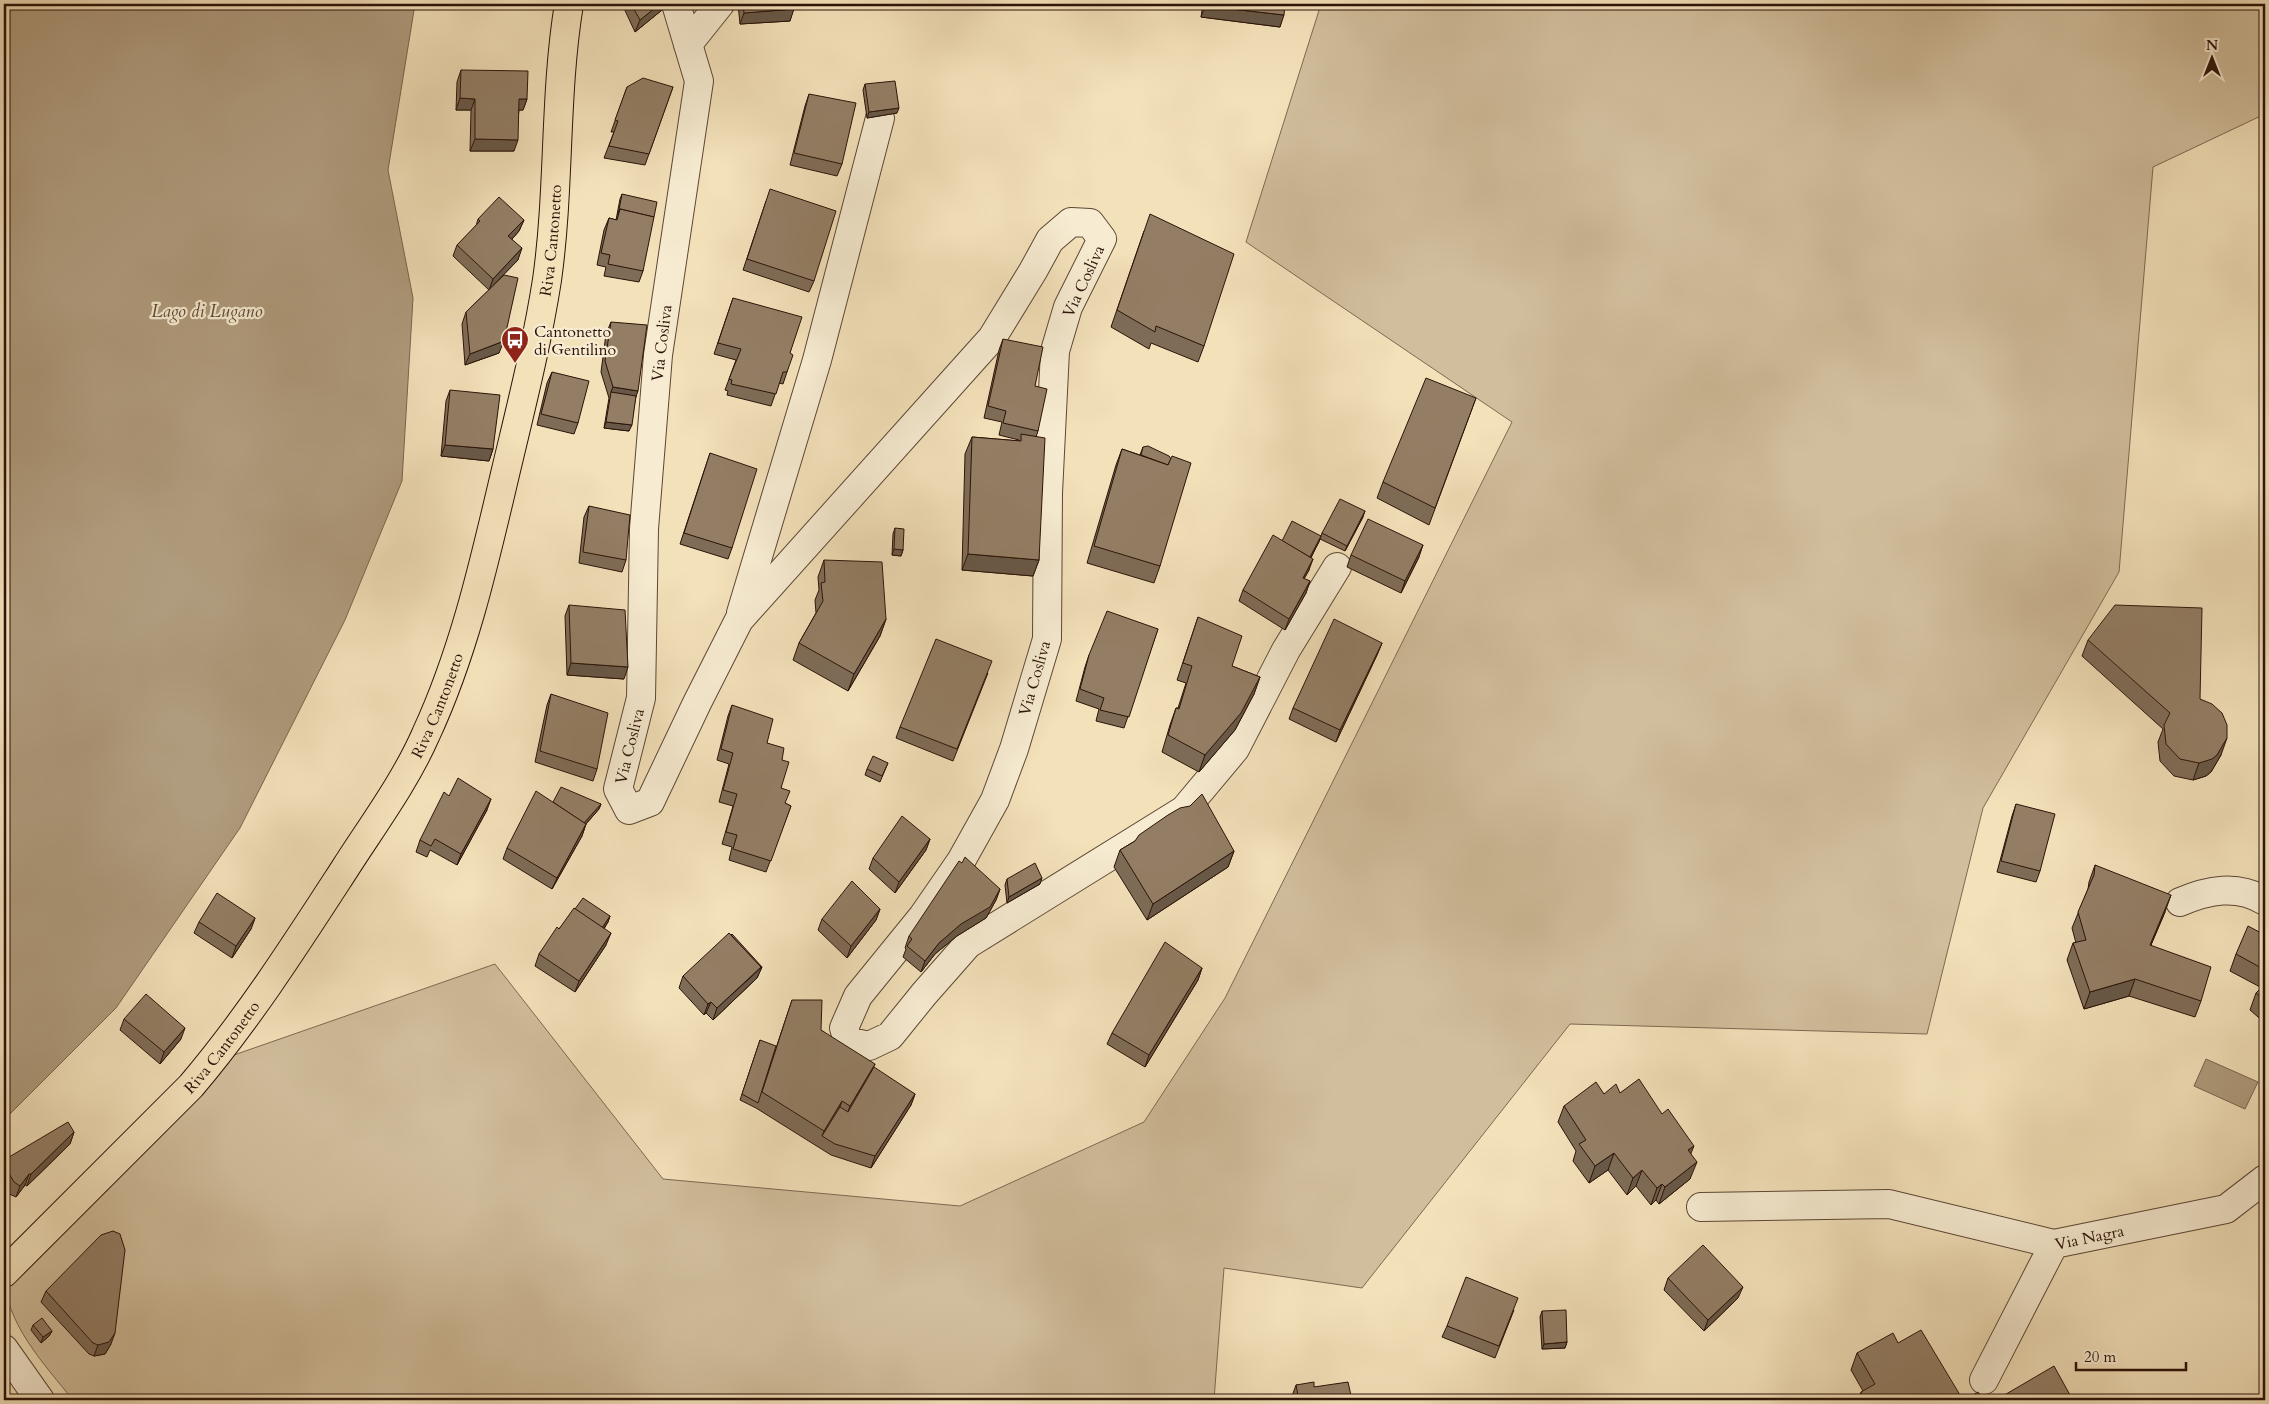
<svg xmlns="http://www.w3.org/2000/svg" width="2269" height="1404" font-family="Cardo,serif">
  <style>
    .green { fill: #d1be9c; stroke: #7e6852 }
    .water { fill: #af9b7d; stroke: #7a644e }
    .lines { fill: none; stroke-linecap: round; stroke-linejoin: round }
    .minor-casing { stroke: #5d4634; stroke-width: 30 }
    .major-casing { stroke: #2b1208; stroke-width: 30 }
    .minor { stroke: #f7ecd2; stroke-width: 28 }
    .major { stroke: #f3e1ba; stroke-width: 28 }
    .wall { fill: #7e6c57; stroke: #2b1208 }
    .shaded-wall { fill: #675847; stroke: #2b1208 }
    .building { fill: #937e65; stroke: #2b1208 }
    .labels { text-anchor: middle; stroke-width: 4.5; stroke-linejoin: round; paint-order: stroke }
    .street-label { font-size: 16px; fill: #2b1208; stroke: #f7ecd2 }
    .poi-label { font-size: 16px; fill: #2b1208; stroke: #f7ecd2; text-anchor: start }
    .water-label { font-size: 18px; font-style: italic; fill: #604937; stroke: #f7ecd2 }
  </style>
  <rect width="100%" height="100%" fill="#f3e1ba"/>
  <filter id="stains"><feTurbulence type="fractalNoise" baseFrequency=".004" numOctaves="4"/><feColorMatrix values="0 0 0 0 .2 0 0 0 0 .09 0 0 0 0 .02 0 0 0 .5 -.17"/></filter>
  <radialGradient id="worn" r=".72"><stop offset=".6" stop-color="#630" stop-opacity="0"/><stop offset="1" stop-color="#630" stop-opacity=".3"/></radialGradient>
  <!-- green -->
  <path class="green" d="M1321,4H2265V114L2153,167L2119,572L1983,808L1927,1034L1570,1024L1362,1288L1224,1268L1214,1400H73C44,1364 4,1322 4,1273L211,1063L495,964L663,1179L960,1206L1144,1122L1225,998L1512,422L1246,242Z"/>
  <!-- water -->
  <g class="water">
    <path d="M4,4H415L388,170L413,298L402,481L345,620L240,828L116,1008L4,1120Z"/>
    <path d="M2206,1059L2258,1082L2245,1109L2194,1086Z"/>
  </g>
  <g class="lines">
    <defs>
      <g id="minor">
        <path d="M676,4L699,81L658,355L644,529L641,698L618,789L629,810L650,802L697,703L739,620L992,338L1033,271L1050,240L1071,222L1090,223L1102,239L1068,307L1055,351L1048,493L1047,639L1014,749L995,800L961,861L923,916L858,996L844,1028L848,1041L869,1046L890,1036L924,994L968,944L1184,810L1235,749L1286,650L1337,567"/>
        <path d="M688,44L720,4"/>
        <path d="M741,613L817,360L880,118"/>
        <path d="M2180,902C2208,890 2237,884 2265,901"/>
        <path d="M1701,1207L1889,1204L2054,1244"/>
        <path d="M4,1349L40,1400"/>
        <path id="s1" d="M1984,1380L2054,1244L2226,1209L2265,1179"/>
      </g>
      <g id="major">
        <path id="s2" d="M4,1273L191,1086C248,1019 296,944 344,870C372,826 405,782 426,734C465,650 485,559 506,470C521,407 537,344 547,280C560,188 554,95 569,4"/>
      </g>
    </defs>
    <!-- minor casing -->
    <use href="#minor" class="minor-casing"/>
    <!-- major casing -->
    <use href="#major" class="major-casing"/>
    <!-- minor -->
    <use href="#minor" class="minor"/>
    <!-- major -->
    <use href="#major" class="major"/>
  </g>
  <!-- wall -->
  <g class="wall">
    <path d="M622,4H665L662,10L635,32Z"/>
    <path d="M738,4H794L790,21L740,24Z"/>
    <path d="M1203,4H1285L1280,27L1201,17Z"/>
    <path d="M461,70L527,99L523,110H519L514,151H470L471,110H456L457,82Z"/>
    <path d="M865,84L897,113L867,118L863,90Z"/>
    <path d="M627,87H673L645,165L604,158L614,132H611Z"/>
    <path d="M809,94L842,164L837,176L790,165L805,106Z"/>
    <path d="M622,194L643,271L639,282L604,276L606,267L597,265L604,230L609,218L616,220L620,199Z"/>
    <path d="M766,201L814,281L809,292L743,270Z"/>
    <path d="M478,219L524,220L519,231L512,239L518,260L500,278L499,353L465,365L462,324L466,312L489,290L453,256L457,245L476,226Z"/>
    <path d="M1144,231L1204,346L1198,362L1151,343L1149,349L1111,327Z"/>
    <path d="M733,298L790,353L787,372L783,384L779,383L771,406L727,395L728,391L725,390L736,360L714,354Z"/>
    <path d="M611,322L636,396L629,431L604,428L609,398L601,372L606,334Z"/>
    <path d="M1003,339L1035,386L1038,431L1036,437L1039,560L1033,576L962,570L965,454L972,437L1019,441V440L999,435L1002,422L984,418L999,350Z"/>
    <path d="M552,372L578,423L574,434L537,425L547,383Z"/>
    <path d="M450,390L493,449L489,461L441,456L446,401Z"/>
    <path d="M1476,398L1429,525L1377,498L1383,482Z"/>
    <path d="M1143,447L1160,566L1154,583L1087,563L1116,465L1122,449L1140,455Z"/>
    <path d="M710,453L732,548L728,559L680,544Z"/>
    <path d="M589,506L626,560L622,572L579,563L584,517Z"/>
    <path d="M1363,517L1345,551L1320,539L1311,558L1309,570L1304,579L1310,581L1306,593L1285,630L1239,601L1243,590L1282,541L1321,536L1322,533Z"/>
    <path d="M895,528L903,550L901,556L892,555L893,534Z"/>
    <path d="M1351,555L1419,557L1401,593L1347,567Z"/>
    <path d="M824,560L886,619L880,636L848,691L793,660L799,643L816,613L815,600L819,590L818,577Z"/>
    <path d="M569,605L624,679L567,675L565,616Z"/>
    <path d="M1198,617L1232,666L1260,677L1254,694L1235,730L1199,772L1162,752L1170,725L1176,708H1178L1186,683L1177,680Z"/>
    <path d="M1158,629L1124,728L1096,721L1099,709L1076,701L1085,667L1089,655Z"/>
    <path d="M2088,640L2200,699L2221,755L2211,772L2206,776L2193,780L2174,776L2160,761L2158,742L2163,729L2082,656Z"/>
    <path d="M1382,643L1377,655L1336,742L1289,719L1293,708Z"/>
    <path d="M988,673L953,761L896,738L900,727Z"/>
    <path d="M551,694L597,769L593,781L535,762L547,705Z"/>
    <path d="M732,705L782,760L781,788L785,803L791,806L766,872L729,860L732,847L722,844L733,806L719,802L729,764L717,760L728,716Z"/>
    <path d="M888,763L880,782L865,775L867,769Z"/>
    <path d="M553,802L601,804L599,809L586,824L582,836L552,889L503,859L507,848Z"/>
    <path d="M2016,804L2040,871L2036,882L1997,872L2012,816Z"/>
    <path d="M487,810L457,865L430,850L427,857L416,852L420,840Z"/>
    <path d="M930,839L926,850L895,893L869,869L873,858Z"/>
    <path d="M1135,841L1234,851L1228,867L1147,920L1114,867L1120,850Z"/>
    <path d="M2095,865L2165,912L2151,945L2201,1001L2195,1017L2129,996L2084,1009L2067,960L2073,943H2076L2072,928L2088,889L2089,882Z"/>
    <path d="M1007,879L1040,884L1007,903L1005,885Z"/>
    <path d="M1000,889L996,900L986,918L957,936L935,954L921,972L903,957L906,949L905,948L909,936Z"/>
    <path d="M575,909L610,916L608,922L604,929L606,945L575,992L535,966L539,954Z"/>
    <path d="M880,909L876,920L847,958L818,930L822,919Z"/>
    <path d="M255,918L251,929L232,958L194,933L199,922Z"/>
    <path d="M2265,935V1023L2250,1010L2256,993L2262,988L2230,971L2236,954Z"/>
    <path d="M762,967L757,978L713,1020L706,1013L704,1015L679,988L683,976Z"/>
    <path d="M1202,968L1198,980L1145,1067L1107,1044L1112,1033Z"/>
    <path d="M792,1000L821,1030L872,1072L915,1094L911,1105L871,1168L831,1155L756,1108L740,1100L760,1040L767,1075Z"/>
    <path d="M124,1019L181,1039L160,1064L120,1030Z"/>
    <path d="M1620,1093L1662,1114L1691,1154L1690,1179L1659,1204L1656,1200L1651,1205L1636,1186L1627,1195L1608,1170L1589,1183L1573,1161L1576,1151L1558,1122L1564,1106L1604,1094Z"/>
    <path d="M74,1132L70,1144L27,1186L25,1185L16,1197L9,1194L4,1184V1160Z"/>
    <path d="M1668,1278L1738,1298L1704,1331L1664,1290Z"/>
    <path d="M46,1291L111,1344L105,1354L94,1356L89,1354L41,1302Z"/>
    <path d="M1514,1310L1495,1358L1442,1337L1447,1326Z"/>
    <path d="M1542,1311L1567,1342L1565,1348L1542,1349L1540,1317Z"/>
    <path d="M33,1325L52,1331L49,1336L41,1343L31,1330Z"/>
    <path d="M1898,1343L1963,1400H1858L1861,1392L1863,1391L1851,1370L1857,1353Z"/>
    <path d="M1296,1385L1314,1387L1352,1400H1292V1396Z"/>
  </g>
  <!-- shaded-wall -->
  <g class="shaded-wall">
    <path d="M660,4H665L662,10L635,32L640,20Z"/>
    <path d="M1205,6L1284,15L1280,27L1201,17Z"/>
    <path d="M794,9L790,21L740,24L744,13Z"/>
    <path d="M460,98L475,99L471,110H456Z"/>
    <path d="M519,99H527L523,110H515Z"/>
    <path d="M899,108L897,113L867,118L869,112Z"/>
    <path d="M475,139L518,140L514,151H470Z"/>
    <path d="M524,220L519,231L504,248L508,236Z"/>
    <path d="M522,248L518,260L489,290L493,279Z"/>
    <path d="M504,341L499,353L465,365L470,354Z"/>
    <path d="M613,387L638,391L634,402L611,392Z"/>
    <path d="M606,422L632,425L629,431L604,428Z"/>
    <path d="M445,445L493,449L489,461L441,456Z"/>
    <path d="M1365,511L1363,517L1345,551L1347,546Z"/>
    <path d="M1321,536L1319,542L1305,568L1307,562Z"/>
    <path d="M1423,545L1419,557L1401,593L1405,581Z"/>
    <path d="M894,549L903,550L901,556L892,555Z"/>
    <path d="M968,554L1039,560L1033,576L962,570Z"/>
    <path d="M1313,559L1309,570L1298,589L1303,578Z"/>
    <path d="M1310,581L1306,593L1285,630L1289,619Z"/>
    <path d="M886,619L880,636L848,691L854,674Z"/>
    <path d="M1382,643L1377,655L1336,742L1340,730Z"/>
    <path d="M571,663L628,667L624,679L567,675Z"/>
    <path d="M1260,677L1254,694L1235,730L1199,772L1205,755Z"/>
    <path d="M2227,738L2221,755L2211,772L2206,776L2193,780L2199,763Z"/>
    <path d="M491,799L487,810L457,865L461,854Z"/>
    <path d="M601,804L599,809L578,833L580,827Z"/>
    <path d="M586,824L582,836L552,889L557,878Z"/>
    <path d="M930,839L926,850L895,893L899,882Z"/>
    <path d="M1234,851L1228,867L1147,920L1153,904Z"/>
    <path d="M1042,878L1040,884L1007,903L1009,897Z"/>
    <path d="M1000,889L996,900L986,918L957,936L935,954L921,972L925,961L939,943Z"/>
    <path d="M2171,895L2165,912L2144,961L2150,945Z"/>
    <path d="M880,909L876,920L847,958L851,946Z"/>
    <path d="M610,916L608,922L597,938L599,932Z"/>
    <path d="M255,918L251,929L232,958L236,946Z"/>
    <path d="M611,933L606,945L575,992L579,981Z"/>
    <path d="M762,967L757,978L713,1020L717,1008Z"/>
    <path d="M1202,968L1198,980L1145,1067L1149,1055Z"/>
    <path d="M2135,979L2129,996L2084,1009L2090,992Z"/>
    <path d="M711,1002L706,1013L704,1015L708,1004Z"/>
    <path d="M185,1028L181,1039L160,1064L164,1052Z"/>
    <path d="M875,1064L868,1080L844,1123L850,1106Z"/>
    <path d="M915,1094L911,1105L871,1168L875,1156Z"/>
    <path d="M842,1101L836,1118L822,1136L824,1131Z"/>
    <path d="M74,1132L70,1144L27,1186L31,1174Z"/>
    <path d="M1694,1146L1687,1163L1688,1150Z"/>
    <path d="M1614,1153L1608,1170L1589,1183L1595,1166Z"/>
    <path d="M1697,1162L1690,1179L1659,1204L1665,1187Z"/>
    <path d="M1642,1170L1636,1186L1627,1195L1633,1178Z"/>
    <path d="M29,1174L25,1185L16,1197L20,1186Z"/>
    <path d="M1662,1184L1656,1200L1651,1205L1657,1188Z"/>
    <path d="M1743,1287L1738,1298L1704,1331L1708,1320Z"/>
    <path d="M52,1331L49,1336L41,1343L43,1337Z"/>
    <path d="M115,1333L111,1344L105,1354L94,1356L98,1345Z"/>
    <path d="M1567,1342L1565,1348L1542,1349L1544,1344Z"/>
    <path d="M2070,1395L2068,1400H2061Z"/>
  </g>
  <!-- building -->
  <g class="building">
    <path d="M631,4H660L640,20Z"/>
    <path d="M743,4H794V9L744,13Z"/>
    <path d="M1205,4H1285L1284,15L1205,6Z"/>
    <path d="M461,70L528,71L527,99H519L518,140L475,139V99L460,98Z"/>
    <path d="M643,78L673,87L649,154L609,146L618,121L615,120L627,87Z"/>
    <path d="M895,81L899,108L869,112L865,84Z"/>
    <path d="M809,94L856,103L842,164L794,153Z"/>
    <path d="M770,189L836,211L814,281L747,259Z"/>
    <path d="M622,194L657,202L654,217L620,209L618,215Z"/>
    <path d="M499,197L524,220L508,236L522,248L493,279L457,245L480,221L478,219Z"/>
    <path d="M620,209L654,217L643,271L608,264L610,255L601,253L609,218L617,220Z"/>
    <path d="M1150,214L1234,254L1204,346L1156,326L1155,332L1117,310Z"/>
    <path d="M504,275L518,278L504,341L470,354L466,312Z"/>
    <path d="M733,298L802,317L790,353L793,355L787,372H783L776,394L731,384L732,380L729,379L741,349L718,343Z"/>
    <path d="M611,322L647,325L638,391L613,387L605,361Z"/>
    <path d="M1003,339L1043,347L1035,386L1047,389L1038,431L1003,423L1006,411L988,406Z"/>
    <path d="M552,372L589,381L578,423L541,414Z"/>
    <path d="M1426,378L1476,398L1435,508L1383,482Z"/>
    <path d="M450,390L500,395L493,449L445,445Z"/>
    <path d="M611,392L636,396L632,425L606,422Z"/>
    <path d="M1021,434L1045,438L1039,560L968,554L972,437L1021,441Z"/>
    <path d="M1148,446L1169,456L1171,459L1168,465L1141,455L1143,447Z"/>
    <path d="M1122,449L1168,465L1172,456L1191,463L1160,566L1094,546Z"/>
    <path d="M710,453L757,469L732,548L684,533Z"/>
    <path d="M1340,499L1365,511L1347,546L1322,533Z"/>
    <path d="M589,506L630,515L626,560L583,552Z"/>
    <path d="M1368,519L1423,545L1405,581L1351,555Z"/>
    <path d="M1292,521L1321,536L1310,557L1282,541Z"/>
    <path d="M895,528L904,529L903,550L894,549Z"/>
    <path d="M1273,535L1313,559L1303,578L1310,581L1289,619L1243,590Z"/>
    <path d="M824,560L882,562L886,619L854,674L799,643L823,601L821,583L825,582Z"/>
    <path d="M569,605L625,610L628,667L571,663Z"/>
    <path d="M2115,605L2202,608L2200,699L2212,704L2222,713L2227,725V738L2217,755L2212,759L2199,763L2180,759L2166,744L2164,725L2170,713L2088,640Z"/>
    <path d="M1107,611L1158,629L1129,717L1100,710L1104,698L1080,689L1089,655Z"/>
    <path d="M1198,617L1242,636L1232,666L1260,677L1241,713L1205,755L1168,735L1176,708L1179,709L1192,666L1183,663Z"/>
    <path d="M1334,619L1382,643L1340,730L1293,708Z"/>
    <path d="M936,639L992,661L957,749L900,727Z"/>
    <path d="M551,694L608,713L597,769L540,751Z"/>
    <path d="M732,705L773,719L767,743L784,748L782,760L789,762L781,788L790,791L785,803L791,806L771,861L733,849L737,835L726,832L737,794L723,790L733,753L721,749Z"/>
    <path d="M873,756L888,763L882,776L867,769Z"/>
    <path d="M458,778L491,799L461,854L435,839L431,846L420,840L444,792L449,796Z"/>
    <path d="M561,787L601,804L584,823L553,802Z"/>
    <path d="M536,791L586,824L557,878L507,848Z"/>
    <path d="M1202,794L1234,851L1153,904L1120,850L1135,841L1139,835L1168,815L1180,808L1190,806Z"/>
    <path d="M2016,804L2055,814L2040,871L2001,861Z"/>
    <path d="M902,816L930,839L899,882L873,858Z"/>
    <path d="M965,857L1000,889L990,907L961,924L939,943L925,961L907,946L912,939L909,936L959,861L962,863Z"/>
    <path d="M1035,863L1042,878L1009,897L1007,879Z"/>
    <path d="M2095,865L2171,895L2150,945L2211,967L2201,1001L2135,979L2090,992L2073,943L2086,940L2078,912L2094,875Z"/>
    <path d="M852,881L880,909L851,946L822,919Z"/>
    <path d="M217,893L255,918L236,946L199,922Z"/>
    <path d="M583,898L610,916L602,928L575,909Z"/>
    <path d="M574,908L611,933L579,981L539,954L557,927L559,929Z"/>
    <path d="M2248,926L2265,935V970L2236,954Z"/>
    <path d="M729,933L761,967L717,1008L711,1002L708,1004L683,976Z"/>
    <path d="M732,934L762,967H761L731,935Z"/>
    <path d="M1165,942L1202,968L1149,1055L1112,1033Z"/>
    <path d="M2265,984V1001L2256,993Z"/>
    <path d="M146,994L185,1028L164,1052L124,1019Z"/>
    <path d="M792,1000H822L821,1030L875,1064L850,1106L842,1101L824,1131L762,1092Z"/>
    <path d="M760,1040L776,1046L758,1103L742,1094Z"/>
    <path d="M874,1067L915,1094L875,1156L835,1144L822,1136L840,1107L848,1112Z"/>
    <path d="M1639,1079L1662,1114L1668,1109L1694,1146L1688,1150L1697,1162L1665,1187L1662,1184L1657,1188L1642,1170L1633,1178L1614,1153L1595,1166L1579,1144L1586,1140L1564,1106L1596,1082L1604,1094L1616,1084L1620,1093Z"/>
    <path d="M68,1122L74,1132L31,1174H29L20,1186L14,1182L4,1165V1160Z"/>
    <path d="M113,1231L120,1234L125,1250L115,1333L109,1342L98,1345L93,1343L46,1291L101,1235Z"/>
    <path d="M1703,1245L1743,1287L1708,1320L1668,1278Z"/>
    <path d="M1466,1277L1518,1298L1499,1346L1447,1326Z"/>
    <path d="M1566,1310L1567,1342L1544,1344L1542,1311Z"/>
    <path d="M42,1318L52,1331L43,1337L33,1325Z"/>
    <path d="M1921,1330L1963,1400H1865L1861,1392L1875,1384L1857,1353L1893,1333L1898,1343Z"/>
    <path d="M2054,1366L2070,1395L2061,1400H1996Z"/>
    <path d="M1314,1382V1387L1348,1382L1352,1400H1299L1296,1385Z"/>
    <path d="M1978,1392L1983,1400H1964Z"/>
  </g>
  <!-- icons -->
  <defs>
    <symbol id="bus-pin" viewBox="-11 -11 22 30"><path d="M0 17L-7.5 6A9.5 9.5 0 1 1 7.5 6Z" fill="#8f2418" stroke="#f7ecd2"/><path d="M-5-6H5V4H4V6H2V4H-2V6H-4V4H-5ZM-3.5-4V0h7V-4ZM-3.5 1.2v1.5H-2V1.2ZM2 1.2v1.5H3.5V1.2Z" fill="#fff"/></symbol>
  </defs>
  <g fill-rule="evenodd">
    <use href="#bus-pin" x="499" y="324" width="32" height="43"/>
  </g>
  <g class="labels">
    <!-- street labels -->
    <g class="street-label">
      <text dy="6" stroke="none"><textPath href="#s2" startOffset="1199">Riva Cantonetto</textPath></text>
      <text transform="translate(1083 281) rotate(-65)" y="6">Via Cosliva</text>
      <text transform="translate(661 343) rotate(-83)" y="6">Via Cosliva</text>
      <text transform="translate(1034 678) rotate(-74)" y="6">Via Cosliva</text>
      <text dy="6" stroke="none"><textPath href="#s2" startOffset="719">Riva Cantonetto</textPath></text>
      <text transform="translate(629 746) rotate(-76)" y="6">Via Cosliva</text>
      <text dy="6" stroke="none"><textPath href="#s2" startOffset="314">Riva Cantonetto</textPath></text>
      <text dy="6" stroke="none"><textPath href="#s1" startOffset="189">Via Nagra</textPath></text>
    </g>
    <!-- poi labels -->
    <g class="poi-label">
      <text x="534" y="337">Cantonetto<tspan x="534" dy="18">di Gentilino</tspan></text>
    </g>
    <!-- water labels -->
    <g class="water-label">
      <text x="207" y="317">Lago di Lugano</text>
    </g>
  </g>
  <!-- margin -->
  <rect width="2269" height="1404" fill="none" stroke="#f3e1ba" stroke-width="20"/>
  <rect x="5" y="5" width="2259" height="1394" fill="none" stroke="#2b1208" stroke-width="2.5"/>
  <rect x="10" y="10" width="2249" height="1384" fill="none" stroke="#2b1208"/>
  <!-- north arrow -->
  <g transform="translate(2212 58)" stroke="#f7ecd2" stroke-width="4" paint-order="stroke">
  <path d="M0-4L9 19L0 12L-9 19Z" fill="#2b1208"/>
  <text y="-8" font-size="14" font-weight="bold" text-anchor="middle" fill="#2b1208">N</text>
  </g>
  <!-- scale -->
  <path d="M2076 1362v8h110v-8" fill="none" stroke="#2b1208" stroke-width="2.5"/>
  <text x="2084" y="1362" font-size="15" fill="#2b1208" stroke="#f7ecd2" stroke-width="4" paint-order="stroke">20 m</text>
  <rect width="100%" height="100%" filter="url(#stains)"/>
  <rect width="100%" height="100%" fill="url(#worn)"/>
</svg>
